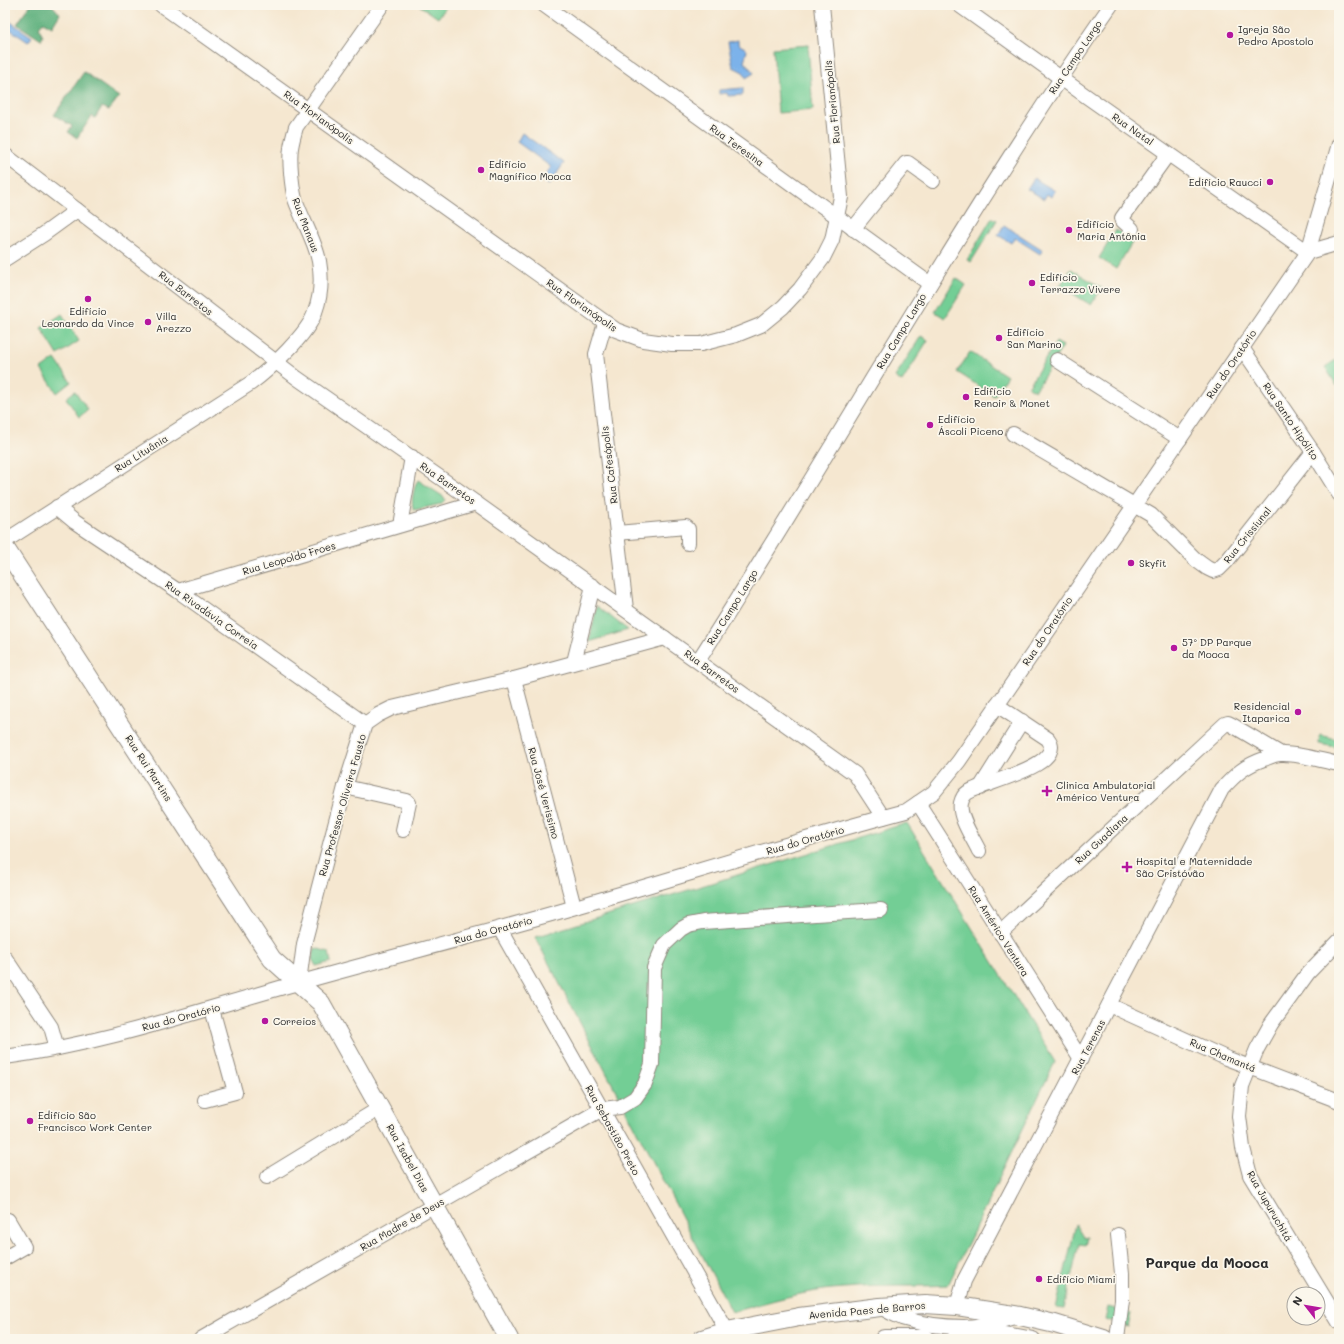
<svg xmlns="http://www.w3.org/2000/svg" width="1344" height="1344" font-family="Mali,sans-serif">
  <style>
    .green { fill: #73ce95; stroke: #4f7c60 }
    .forest { fill: #5eb17e; stroke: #446e54 }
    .water { fill: #7bb2ea; stroke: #536e8a }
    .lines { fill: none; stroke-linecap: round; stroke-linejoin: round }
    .minor-casing { stroke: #90897e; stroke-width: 16 }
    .major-casing { stroke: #90897e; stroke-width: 20 }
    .minor { stroke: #fff; stroke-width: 14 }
    .major { stroke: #fff; stroke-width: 18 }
    .poi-dot { fill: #b5179e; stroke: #fbf7ec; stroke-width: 1.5 }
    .labels { text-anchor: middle; stroke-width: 3.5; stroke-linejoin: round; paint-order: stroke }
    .poi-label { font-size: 10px; fill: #2b2b2b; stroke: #fbf7ec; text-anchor: start }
    .street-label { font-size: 10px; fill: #2b2b2b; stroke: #fbf7ec }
    .district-label { font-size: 14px; font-weight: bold; fill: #2b2b2b; stroke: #fbf7ec }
  </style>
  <rect width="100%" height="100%" fill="#fbf7ec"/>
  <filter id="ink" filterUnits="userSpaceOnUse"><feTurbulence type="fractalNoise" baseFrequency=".025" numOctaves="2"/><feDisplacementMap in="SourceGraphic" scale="8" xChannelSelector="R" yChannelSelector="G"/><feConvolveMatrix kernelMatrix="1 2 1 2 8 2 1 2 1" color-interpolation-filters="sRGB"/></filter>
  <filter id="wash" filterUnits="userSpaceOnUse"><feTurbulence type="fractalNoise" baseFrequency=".012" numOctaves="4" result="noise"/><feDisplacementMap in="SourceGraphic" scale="16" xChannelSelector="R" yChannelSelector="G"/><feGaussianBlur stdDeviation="0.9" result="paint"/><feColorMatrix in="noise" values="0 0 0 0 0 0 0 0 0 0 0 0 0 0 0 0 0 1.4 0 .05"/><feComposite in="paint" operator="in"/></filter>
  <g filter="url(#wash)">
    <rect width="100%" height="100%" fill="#f5e7d0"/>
    <!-- green -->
    <g class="green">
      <path d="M419,5H448L438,18Z"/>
      <path d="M808,45L813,110L778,113L773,48Z"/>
      <path d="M992,218L997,220L971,262L967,260Z"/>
      <path d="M1116,230L1133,241L1116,269L1099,258Z"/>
      <path d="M1071,269L1102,288L1091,305L1060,286Z"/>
      <path d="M956,278L966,285L945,318L935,312Z"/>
      <path d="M62,314L79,341L58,355L41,328Z"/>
      <path d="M921,336L928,340L902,382L895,377Z"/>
      <path d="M1056,342L1063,346L1035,391L1028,387Z"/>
      <path d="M970,352L1007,376L994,396L957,372Z"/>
      <path d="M1339,358V384L1337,386L1325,367Z"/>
      <path d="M55,359L71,382L57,393L41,369Z"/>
      <path d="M75,391L88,410L79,417L66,398Z"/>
      <path d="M418,480L444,497L445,500L441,504L414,510C410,504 414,486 418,480Z"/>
      <path d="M597,606L628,630L589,642Z"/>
      <path d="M1320,735L1337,739L1335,747L1319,744Z"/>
      <path d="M907,823L1055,1062L948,1285C913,1287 879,1285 844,1288C806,1290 768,1302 732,1312L535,937Z"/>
      <path d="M315,948L329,952L331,962L316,966L312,959Z"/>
      <path d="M1076,1224L1084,1237L1087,1236L1085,1245L1079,1244L1064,1309L1056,1308Z"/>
      <path d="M1108,1307L1131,1313L1128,1327L1105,1320Z"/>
    </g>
    <!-- forest -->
    <g class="forest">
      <path d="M30,5H52L60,14L52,27L43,22L39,27L43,37L41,40L17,24Z"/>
      <path d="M84,72L119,97L109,110L102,107L95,118L92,116L77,138L68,132L72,126L54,115Z"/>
    </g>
    <!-- water -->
    <g class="water">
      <path d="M5,18L32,37L28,42L5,26Z"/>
      <path d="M738,40V44L745,48L747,51L744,61L754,73L746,78L743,72L733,67L728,42Z"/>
      <path d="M743,88V95L728,96L727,93L719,94V90Z"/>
      <path d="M522,133L564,163L549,185L542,180L551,167L517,142Z"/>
      <path d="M1034,178L1055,191L1051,197L1047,194L1044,199L1027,189Z"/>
      <path d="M1004,225L1043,250L1040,254L1015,238L1011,243L998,235Z"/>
    </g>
  </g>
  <g filter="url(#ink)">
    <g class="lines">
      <defs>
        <g id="minor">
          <path d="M161,5L616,330L643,340L672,344H701L736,335L761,325L783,307L800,289L823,258L832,240L841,197L822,5"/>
          <path d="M544,5L930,284"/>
          <path d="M959,5L1086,96L1308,252L1339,144"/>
          <path d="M5,155L297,378L455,488L855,774L883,817"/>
          <path d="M853,229L906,163H908L933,181"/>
          <path d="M1132,229L1123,221L1122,218L1168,154"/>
          <path d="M5,259L44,234L77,210"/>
          <path d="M605,323L596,354L626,609"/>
          <path d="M1242,348L1313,452L1339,494"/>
          <path d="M1057,360L1180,439"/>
          <path d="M1013,434L1151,515L1196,560L1207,568L1213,571L1219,569L1227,561L1313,452"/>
          <path d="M57,507L75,522L178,591L365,724"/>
          <path d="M400,525L412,457"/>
          <path d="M617,533L686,527L688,529V543"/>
          <path d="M5,541L251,383C269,370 309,333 315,312C321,296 322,278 319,261C315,240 302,220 295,199C292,188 289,160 291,148C292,141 294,134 296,127L382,5"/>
          <path d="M178,591L476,503"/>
          <path d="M698,661C838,443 963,217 1111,5"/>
          <path d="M574,662L593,586"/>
          <path d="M514,679L574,907"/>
          <path d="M345,787L407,801L409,803L403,830"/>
          <path d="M980,788L1022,721"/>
          <path d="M918,803L1081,1059"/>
          <path d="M979,851C973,838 958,817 961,803C962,799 964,795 967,793C980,783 1068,766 1048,739L997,705"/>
          <path d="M500,929L727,1331"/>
          <path d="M1000,933L1225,724L1228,723L1232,725L1281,754"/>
          <path d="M1339,941L1308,973L1271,1024L1257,1049L1242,1086L1239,1116L1243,1148L1250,1175L1339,1322"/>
          <path d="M5,958L51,1027L57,1048"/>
          <path d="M299,982L304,944L345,787L365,724L378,715L392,708L514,679L665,638"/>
          <path d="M1109,1005L1226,1058L1339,1101"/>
          <path d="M5,1057C108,1043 206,1008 305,981C394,956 483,934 572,908C683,876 794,841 906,811L934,792L959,761L1308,252L1339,243"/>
          <path d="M205,1100L235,1092L212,1009"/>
          <path d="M267,1177L380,1108"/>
          <path d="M5,1258L24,1247L8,1220"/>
          <path d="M957,1306L964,1281L1222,789C1236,774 1244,766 1264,759C1269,757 1275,754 1281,754C1298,753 1322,761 1339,764"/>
          <path d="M880,1307C887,1311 895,1315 902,1318C921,1324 944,1327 964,1327C981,1327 999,1321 1015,1317"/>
          <path d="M201,1339L602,1109L620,1107L635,1098L645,1084L652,1064L654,968L664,945L681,929L688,925L703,922L815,914L881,910"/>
          <path d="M953,1339C975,1327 1009,1334 1033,1339"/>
          <path d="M1117,1339L1122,1300V1273L1118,1235"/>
        </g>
        <g id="major">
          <path d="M5,548L272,959L321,1003L509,1339"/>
          <path d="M702,1339L727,1331L799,1317L880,1307L925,1304L957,1306L1020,1316L1055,1324L1104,1339"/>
          <path d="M884,1339H926"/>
        </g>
      </defs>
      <!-- minor casing -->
      <use href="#minor" class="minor-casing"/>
      <!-- major casing -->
      <use href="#major" class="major-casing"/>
      <!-- minor -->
      <use href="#minor" class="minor"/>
      <!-- major -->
      <use href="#major" class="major"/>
    </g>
  </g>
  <!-- markers -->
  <g class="poi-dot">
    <circle cx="1230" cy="35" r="4"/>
    <circle cx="481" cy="170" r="4"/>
    <circle cx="1270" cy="182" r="4"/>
    <circle cx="1069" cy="230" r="4"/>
    <circle cx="1032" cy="283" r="4"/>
    <circle cx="88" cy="299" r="4"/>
    <circle cx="148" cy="322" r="4"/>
    <circle cx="999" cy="338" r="4"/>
    <circle cx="966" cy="397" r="4"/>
    <circle cx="930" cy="425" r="4"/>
    <circle cx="1131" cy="563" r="4"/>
    <circle cx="1174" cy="648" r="4"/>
    <circle cx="1298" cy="712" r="4"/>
    <path d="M1045 785h4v4h4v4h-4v4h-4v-4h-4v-4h4z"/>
    <path d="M1125 861h4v4h4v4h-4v4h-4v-4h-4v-4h4z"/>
    <circle cx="265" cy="1021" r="4"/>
    <circle cx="30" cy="1121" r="4"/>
    <circle cx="1039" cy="1279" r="4"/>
  </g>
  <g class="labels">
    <!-- poi labels -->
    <g class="poi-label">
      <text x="1238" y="33">Igreja São<tspan x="1238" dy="12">Pedro Apostolo</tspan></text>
      <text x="489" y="168">Edifício<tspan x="489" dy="12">Magnífico Mooca</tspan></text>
      <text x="1262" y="186" text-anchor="end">Edifício Raucci</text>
      <text x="1077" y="228">Edifício<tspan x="1077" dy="12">Maria Antônia</tspan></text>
      <text x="1040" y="281">Edifício<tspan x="1040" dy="12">Terrazzo Vivere</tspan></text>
      <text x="88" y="315" text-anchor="middle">Edifício<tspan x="88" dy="12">Leonardo da Vince</tspan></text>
      <text x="156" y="320">Villa<tspan x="156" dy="12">Arezzo</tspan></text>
      <text x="1007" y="336">Edifício<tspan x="1007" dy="12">San Marino</tspan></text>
      <text x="974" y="395">Edifício<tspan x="974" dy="12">Renoir &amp; Monet</tspan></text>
      <text x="938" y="423">Edifício<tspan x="938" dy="12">Áscoli Piceno</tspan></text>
      <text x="1139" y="567">Skyfit</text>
      <text x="1182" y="646">57º DP Parque<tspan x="1182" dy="12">da Mooca</tspan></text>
      <text x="1290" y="710" text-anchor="end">Residencial<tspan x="1290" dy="12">Itaparica</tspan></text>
      <text x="1056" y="789">Clinica Ambulatorial<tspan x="1056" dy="12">Américo Ventura</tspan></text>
      <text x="1136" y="865">Hospital e Maternidade<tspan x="1136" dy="12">São Cristóvão</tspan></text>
      <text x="273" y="1025">Correios</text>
      <text x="38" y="1119">Edifício São<tspan x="38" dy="12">Francisco Work Center</tspan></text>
      <text x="1047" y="1283">Edifício Miami</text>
    </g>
    <!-- street labels -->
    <g class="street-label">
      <text transform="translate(1075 57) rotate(-56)" y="4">Rua Campo Largo</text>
      <text transform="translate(832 102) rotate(-96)" y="4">Rua Florianópolis</text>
      <text transform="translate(319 117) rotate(36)" y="4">Rua Florianópolis</text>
      <text transform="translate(1133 129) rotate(35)" y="4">Rua Natal</text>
      <text transform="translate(737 145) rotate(36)" y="4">Rua Teresina</text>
      <text transform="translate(306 225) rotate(69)" y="4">Rua Manaus</text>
      <text transform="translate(186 293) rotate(38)" y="4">Rua Barretos</text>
      <text transform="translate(582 305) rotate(35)" y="4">Rua Florianópolis</text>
      <text transform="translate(901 331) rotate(-59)" y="4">Rua Campo Largo</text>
      <text transform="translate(1231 364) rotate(-56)" y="4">Rua do Oratório</text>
      <text transform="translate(1291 421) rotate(56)" y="4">Rua Santo Hipólito</text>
      <text transform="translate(141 453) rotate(-32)" y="4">Rua Lituânia</text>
      <text transform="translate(609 465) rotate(-97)" y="4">Rua Cafesópolis</text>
      <text transform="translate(448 483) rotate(35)" y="4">Rua Barretos</text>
      <text transform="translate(1247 535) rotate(-51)" y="4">Rua Crissiunal</text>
      <text transform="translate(289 558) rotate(-16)" y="4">Rua Leopoldo Froes</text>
      <text transform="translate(732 607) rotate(-58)" y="4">Rua Campo Largo</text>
      <text transform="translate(212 615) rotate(35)" y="4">Rua Rivadávia Correia</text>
      <text transform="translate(1047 631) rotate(-56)" y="4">Rua do Oratório</text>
      <text transform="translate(712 671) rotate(36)" y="4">Rua Barretos</text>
      <text transform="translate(149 768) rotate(57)" y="4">Rua Rui Martins</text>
      <text transform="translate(544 793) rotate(75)" y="4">Rua José Verissimo</text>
      <text transform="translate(342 805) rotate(-74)" y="4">Rua Professor Oliveira Fausto</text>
      <text transform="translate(1101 839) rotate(-43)" y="4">Rua Guadiana</text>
      <text transform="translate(805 840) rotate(-16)" y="4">Rua do Oratório</text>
      <text transform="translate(493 930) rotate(-15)" y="4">Rua do Oratório</text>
      <text transform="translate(999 931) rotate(58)" y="4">Rua Américo Ventura</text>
      <text transform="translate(181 1017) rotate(-15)" y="4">Rua do Oratório</text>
      <text transform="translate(1088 1047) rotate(-62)" y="4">Rua Terenas</text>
      <text transform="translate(1223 1055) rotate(23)" y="4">Rua Chamantá</text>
      <text transform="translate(613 1130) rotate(61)" y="4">Rua Sebastião Preto</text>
      <text transform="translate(408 1158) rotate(61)" y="4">Rua Isabel Dias</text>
      <text transform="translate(1270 1206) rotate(60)" y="4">Rua Jupuruchitá</text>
      <text transform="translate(402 1224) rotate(-30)" y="4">Rua Madre de Deus</text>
      <text transform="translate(867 1310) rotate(-5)" y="4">Avenida Paes de Barros</text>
    </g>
    <!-- district labels -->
    <g class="district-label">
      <text x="1207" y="1268">Parque da Mooca</text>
    </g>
  </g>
  <!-- margin -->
  <rect width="1344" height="1344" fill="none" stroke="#fbf7ec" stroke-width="20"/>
  <!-- north arrow -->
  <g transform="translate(1306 1306) rotate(301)"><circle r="19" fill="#fbf7ec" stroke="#a8a59f"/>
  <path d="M0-3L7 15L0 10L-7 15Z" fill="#b5179e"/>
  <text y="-6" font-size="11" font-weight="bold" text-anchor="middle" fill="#2b2b2b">N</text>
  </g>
</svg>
